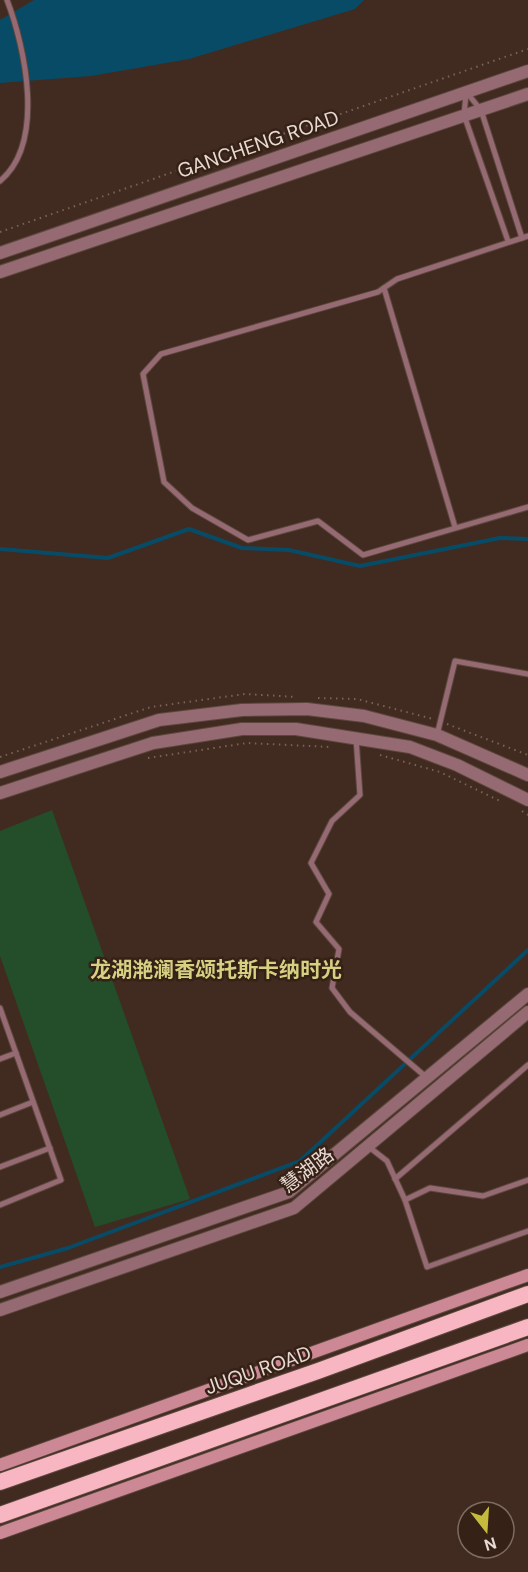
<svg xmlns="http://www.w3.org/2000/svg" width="528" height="1572" font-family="'DM Sans','Noto Sans SC',sans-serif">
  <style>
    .green { fill: #234e29 }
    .water { fill: #084b66 }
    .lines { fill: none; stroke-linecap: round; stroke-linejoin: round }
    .stream { stroke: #084b66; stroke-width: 4 }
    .service-casing { stroke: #5c473d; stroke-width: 7 }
    .tertiary-casing { stroke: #5c473d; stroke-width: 14 }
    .secondary-casing { stroke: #5c473d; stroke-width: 14 }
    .trunk-casing { stroke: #5c473d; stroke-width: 18 }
    .path { stroke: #776359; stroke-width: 2; stroke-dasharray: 1.5 4.5; stroke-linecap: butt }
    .service { stroke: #956a72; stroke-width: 5 }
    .tertiary { stroke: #956a72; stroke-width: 12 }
    .secondary { stroke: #cd8896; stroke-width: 12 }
    .trunk { stroke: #f8b6c2; stroke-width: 16 }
    .labels { text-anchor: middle; stroke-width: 5; stroke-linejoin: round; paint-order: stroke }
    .street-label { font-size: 20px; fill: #e8dad3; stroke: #362116 }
    .neighbourhood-label { font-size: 21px; font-weight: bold; fill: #d6d182; stroke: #362116 }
  </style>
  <rect width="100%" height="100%" fill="#412b20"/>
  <!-- green -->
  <path class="green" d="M52,810L190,1199L95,1227L0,956V831Z"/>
  <!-- water -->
  <path class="water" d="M34,0H364L355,9L189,59L91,76L0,83V20Z"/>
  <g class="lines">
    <!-- stream -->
    <g class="stream">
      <path d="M0,549L108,558L189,529L242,548L289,550L360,566L500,538L528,539"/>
      <path d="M0,1267L68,1248L300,1161L528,950"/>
    </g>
    <defs>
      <g id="service">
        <path d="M467,93L481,110L522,238"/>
        <path d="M466,94L464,115L508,241"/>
        <path d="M0,181C46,143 25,47 7,0"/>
        <path d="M528,236L397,279L378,292L161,354L143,374L164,482L192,508L248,540L318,521L363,555L528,507"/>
        <path d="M384,288L455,527"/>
        <path d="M437,735L455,661L528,674"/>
        <path d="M356,738L360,795L332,821L311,863L329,894L316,922L339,949L332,988L350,1012L426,1077"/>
        <path d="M0,1008L61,1180L0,1205"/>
        <path d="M0,1059L16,1053"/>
        <path d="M0,1115L33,1102"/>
        <path d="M369,1147L387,1161L405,1200L430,1188L483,1196L528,1180"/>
        <path d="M0,1167L50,1148"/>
        <path d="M395,1179L528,1065"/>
        <path d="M405,1200L427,1267L528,1231"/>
      </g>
      <g id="tertiary">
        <path d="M0,253L528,71"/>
        <path d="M0,272L528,94"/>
        <path d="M0,772L159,720L242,710L307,709L364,716L437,735L528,775"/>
        <path d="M0,793L153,743L242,729H296L410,747L457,765L528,800"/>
        <path d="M0,1292L289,1192L528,994"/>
        <path d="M0,1310L294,1208L528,1012"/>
      </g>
      <g id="secondary">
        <path d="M0,1465L528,1275"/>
        <path d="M0,1533L528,1345"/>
      </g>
      <g id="trunk">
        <path d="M0,1482L318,1371L528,1294"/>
        <path d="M0,1515L528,1327"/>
      </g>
    </defs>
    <!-- service casing -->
    <use href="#service" class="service-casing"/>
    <!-- tertiary casing -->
    <use href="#tertiary" class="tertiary-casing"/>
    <!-- secondary casing -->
    <use href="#secondary" class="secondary-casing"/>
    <!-- trunk casing -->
    <use href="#trunk" class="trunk-casing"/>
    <!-- path -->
    <g class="path">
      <path d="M0,232L528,49"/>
      <path d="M318,698L357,699L433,719"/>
      <path d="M447,724L528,755"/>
      <path d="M380,755L440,772L500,801"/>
      <path d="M0,757L151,707L245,694L297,697"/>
      <path d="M148,758L247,743L330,747"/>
      <path d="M522,811L528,815"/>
    </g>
    <!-- service -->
    <use href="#service" class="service"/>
    <!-- tertiary -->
    <use href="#tertiary" class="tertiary"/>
    <!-- secondary -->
    <use href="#secondary" class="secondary"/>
    <!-- trunk -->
    <use href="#trunk" class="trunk"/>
  </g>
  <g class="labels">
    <!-- street labels -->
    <g class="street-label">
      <text transform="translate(258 144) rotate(-19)" y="7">GANCHENG ROAD</text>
      <text transform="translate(307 1170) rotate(-37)" y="7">慧湖路</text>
      <text transform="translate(258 1370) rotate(-19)" y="7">JUQU ROAD</text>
    </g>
    <!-- neighbourhood labels -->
    <g class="neighbourhood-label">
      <text x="216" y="977">龙湖滟澜香颂托斯卡纳时光</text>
    </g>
  </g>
  <!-- north arrow -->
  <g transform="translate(486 1530) rotate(163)"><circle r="28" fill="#362116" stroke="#7d6b62" stroke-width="1.5"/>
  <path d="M0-4.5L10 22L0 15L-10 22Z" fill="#c5bc3d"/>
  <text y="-9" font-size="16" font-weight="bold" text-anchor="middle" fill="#e8dad3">N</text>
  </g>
</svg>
